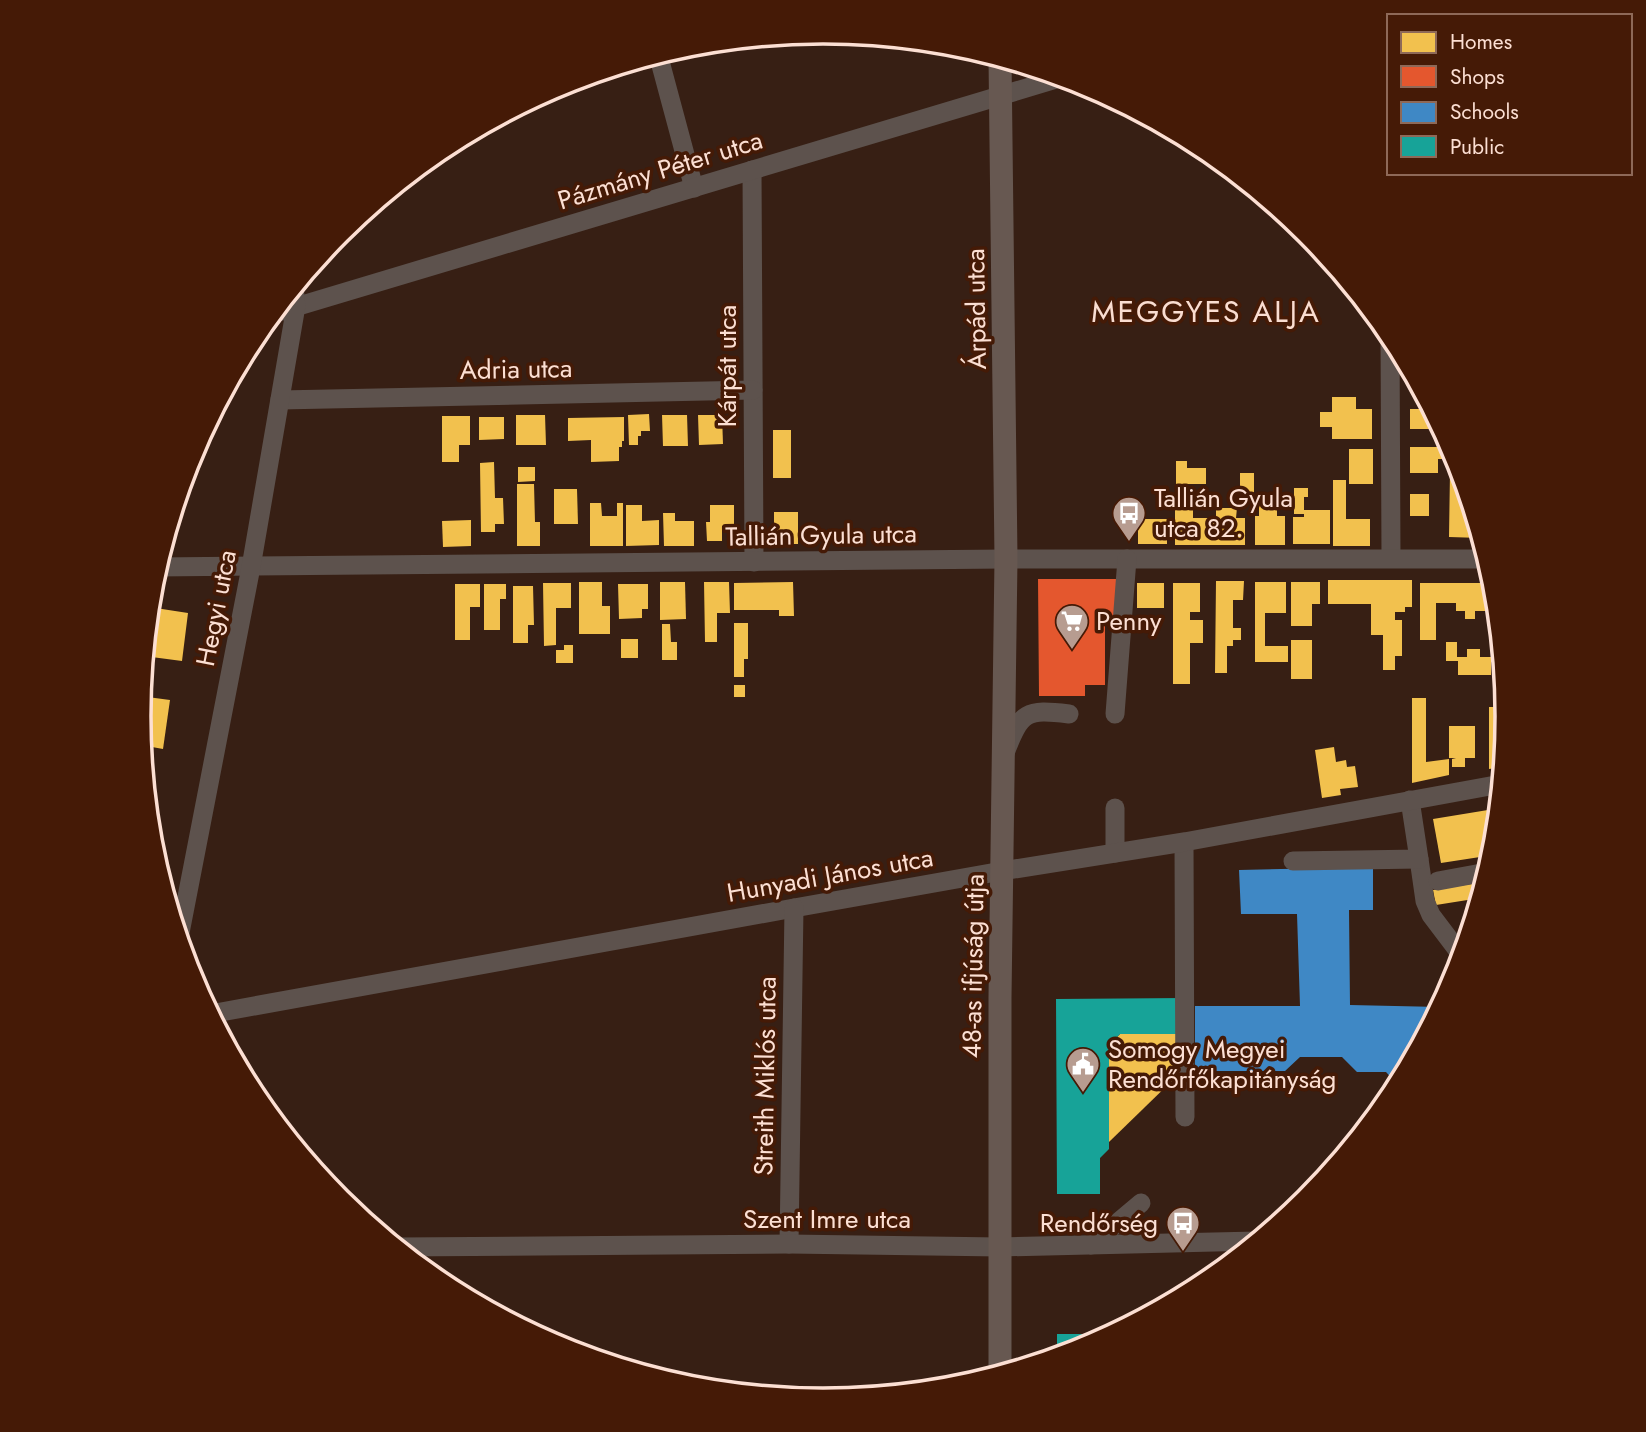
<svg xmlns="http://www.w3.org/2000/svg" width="1646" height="1432" font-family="Jost,sans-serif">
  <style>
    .homes { fill: #f2c14e }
    .shops { fill: #e4572e }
    .schools { fill: #3f88c5 }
    .public { fill: #17a398 }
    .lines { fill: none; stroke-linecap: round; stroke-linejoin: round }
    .minor { stroke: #5d524d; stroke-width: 19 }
    .major { stroke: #675851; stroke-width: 23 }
    .labels { text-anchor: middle; stroke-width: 7; stroke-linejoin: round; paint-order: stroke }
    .street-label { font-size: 26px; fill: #fcdfd3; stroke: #451a06 }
    .poi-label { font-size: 26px; fill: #fcdfd3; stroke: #451a06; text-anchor: start }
    .quarter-label { font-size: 30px; letter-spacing: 2px; fill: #faddd1; stroke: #451a06 }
    .rim { fill: none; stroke: #fcdfd3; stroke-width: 3.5 }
  </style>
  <rect width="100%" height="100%" fill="#371f14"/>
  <!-- homes -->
  <g class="homes">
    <path d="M1332,397H1356V409H1372V439H1332V427H1320V412H1332Z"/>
    <path d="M1410,409H1431L1442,429H1410Z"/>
    <path d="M649,414L650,431H641V436H638V445H629L628,415Z"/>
    <path d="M516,415H545L546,445H516Z"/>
    <path d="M662,415H687L688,446H663Z"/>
    <path d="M698,415H722L723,444L699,445Z"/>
    <path d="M442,416H470V445H459V462H442Z"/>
    <path d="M479,417H504V439L479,440Z"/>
    <path d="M624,417V441H622V447H619V461L591,462V440L568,441V418Z"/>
    <rect x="773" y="430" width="18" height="48"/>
    <path d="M1410,447H1449V459H1438V473H1410Z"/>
    <rect x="1349" y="449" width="24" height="35"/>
    <path d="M1176,461H1187V468H1206V484H1176Z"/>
    <path d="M494,462L495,498H503L504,524H495V532H481L480,463Z"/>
    <path d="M518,467H535V481L518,482Z"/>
    <path d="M1450,472H1461L1470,501V512H1473L1481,538L1449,537Z"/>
    <rect x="1240" y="473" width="14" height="22"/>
    <path d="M1333,480H1346V519H1370V546H1333Z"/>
    <path d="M517,484H534L535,522H540V546H517Z"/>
    <path d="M1294,488H1308V497H1304V510H1330V544H1293V517H1304V514H1294Z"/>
    <path d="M554,489H577L578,524H554Z"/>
    <rect x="1410" y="494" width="19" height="22"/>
    <path d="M1175,502H1193V518H1216V508H1237L1236,518H1245V545H1175Z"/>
    <path d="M1259,502H1277V516H1285V545H1255V516H1259Z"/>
    <path d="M590,503H601L602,516H617V503H623V546H590Z"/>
    <path d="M626,505H642V521L659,520V545L626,546Z"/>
    <path d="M710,505H734V526H722V541H707L706,522H710Z"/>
    <rect x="774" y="512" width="24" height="32"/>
    <path d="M663,513H675V521H694V546H664Z"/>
    <rect x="1138" y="519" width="29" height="25"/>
    <path d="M471,520V546L443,547L442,521Z"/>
    <path d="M1328,580H1412V607H1405V612H1395V620H1402V656H1395V670H1383V635H1371V604H1328Z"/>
    <path d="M1216,581H1244L1243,600H1233V628H1241V640H1233V646H1227V673H1215Z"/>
    <path d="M1492,581H1494V583L1501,647H1492Z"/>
    <path d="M579,582H602V606H610V634H579Z"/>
    <path d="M660,582H685L686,619L660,620Z"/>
    <path d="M704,582H729L730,613H717V642H705Z"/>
    <path d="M793,582L794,616H779V610H734V583Z"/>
    <path d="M1255,582H1286V613H1265V646H1288V662H1255Z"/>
    <path d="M1291,582H1320V604H1312V626H1291Z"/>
    <path d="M543,583H571V608H556V645L544,646Z"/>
    <rect x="1137" y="583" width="27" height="25"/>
    <path d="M1173,583H1200V612H1190V620H1203V643H1190V684H1173Z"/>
    <path d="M1420,583H1489V611H1475V619H1465V611H1456V603H1436V640H1420Z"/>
    <path d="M455,584H480V607H470V640H455Z"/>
    <path d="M484,584H506V599H500V630H484Z"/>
    <path d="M618,584H648V609H642V618L619,619Z"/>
    <path d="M513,586H533L534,625H528V643H513Z"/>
    <path d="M149,607L188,613L182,661L144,656Z"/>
    <path d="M734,623H748V659H744V677H734Z"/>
    <path d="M662,624H670L671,642H677V660H662Z"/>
    <rect x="621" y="639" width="17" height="19"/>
    <rect x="1291" y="640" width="21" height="39"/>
    <path d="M1446,642H1457V657H1467V649H1480V657H1491V675H1458V661H1446Z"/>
    <path d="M564,645H573V663H556V650H564Z"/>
    <rect x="734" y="685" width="11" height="12"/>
    <path d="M140,696L170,700L163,749L141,745L139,716Z"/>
    <path d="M1412,698H1426V762L1449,759V775L1412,783Z"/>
    <path d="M1489,707H1503V740H1505L1503,767L1489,769Z"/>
    <path d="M1449,726H1475V758H1465V767H1452V759L1456,758H1449Z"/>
    <path d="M1334,747L1336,762L1346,760L1347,767L1355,766L1358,787L1340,789L1341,795L1322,798L1315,750Z"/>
    <path d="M1494,809L1497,824L1493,855L1441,863L1433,819Z"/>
    <path d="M1484,882L1480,898L1436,905L1433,890Z"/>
    <path d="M1120,1034H1179V1074L1109,1142V1045Z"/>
  </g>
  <!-- shops -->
  <path class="shops" d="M1038,579H1119V617H1105V685H1085V696H1039Z"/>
  <!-- schools -->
  <path class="schools" d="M1373,867V910H1349L1350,1005L1440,1007L1398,1085L1386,1072H1357L1342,1057H1300L1285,1071H1195V1006H1300L1297,914H1241L1239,870Z"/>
  <!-- public -->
  <g class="public">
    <path d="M1184,998V1034H1120L1109,1045V1149L1100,1158V1194H1057L1056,999Z"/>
    <path d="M1057,1334H1086V1348L1057,1357Z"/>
  </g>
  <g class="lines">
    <!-- minor -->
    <g class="minor">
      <path d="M658,54L694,188"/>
      <path d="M752,170L754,562"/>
      <path d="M272,314L1063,77"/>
      <path d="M1390,333L1391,558"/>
      <path d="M280,400L753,390"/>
      <path d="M156,567L1006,559H1487"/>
      <path d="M1115,714L1127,559"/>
      <path d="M1005,753C1021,711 1026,709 1069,714"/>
      <path d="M1115,808V853"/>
      <path d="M1184,842L1185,1117"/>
      <path d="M1419,859L1425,901L1431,915L1462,956"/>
      <path d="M1293,861L1419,859L1410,800"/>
      <path d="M1438,881L1487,872"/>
      <path d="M179,938L251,567L296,306L294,287"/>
      <path d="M210,1014L794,908L1002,871L1184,842L1501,784"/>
      <path d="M789,1244L794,908"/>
      <path d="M1091,1245L1141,1203"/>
      <path d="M397,1247L789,1244L1000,1247L1257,1241"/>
    </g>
    <!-- major -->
    <path class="major" d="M1000,1374V998L1006,559L1000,58"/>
  </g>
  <!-- icons -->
  <defs>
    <symbol id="bus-pin" viewBox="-11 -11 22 30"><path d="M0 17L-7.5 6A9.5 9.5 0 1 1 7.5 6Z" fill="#b79c90" stroke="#451a06"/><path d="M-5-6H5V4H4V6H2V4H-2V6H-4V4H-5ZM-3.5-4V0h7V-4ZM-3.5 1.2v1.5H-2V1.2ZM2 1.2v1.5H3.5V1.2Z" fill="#fff"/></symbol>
    <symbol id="supermarket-pin" viewBox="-11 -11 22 30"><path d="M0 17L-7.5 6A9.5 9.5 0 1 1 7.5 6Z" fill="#b79c90" stroke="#451a06"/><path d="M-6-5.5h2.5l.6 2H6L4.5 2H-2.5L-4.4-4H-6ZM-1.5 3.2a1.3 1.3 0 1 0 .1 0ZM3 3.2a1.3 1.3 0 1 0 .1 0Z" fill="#fff"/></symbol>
    <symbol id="civic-pin" viewBox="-11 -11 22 30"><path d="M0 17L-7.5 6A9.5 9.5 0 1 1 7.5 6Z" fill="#b79c90" stroke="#451a06"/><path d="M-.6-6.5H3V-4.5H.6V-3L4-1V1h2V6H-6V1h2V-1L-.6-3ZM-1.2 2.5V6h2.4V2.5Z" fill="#fff"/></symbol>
  </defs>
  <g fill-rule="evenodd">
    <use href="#bus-pin" x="1110" y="494" width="38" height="52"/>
    <use href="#supermarket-pin" x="1053" y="602" width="38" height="52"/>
    <use href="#civic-pin" x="1064" y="1045" width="38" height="52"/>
    <use href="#bus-pin" x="1164" y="1204" width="38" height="52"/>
  </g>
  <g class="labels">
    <!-- street labels -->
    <g class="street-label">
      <text transform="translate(660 170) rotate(-17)" y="9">Pázmány Péter utca</text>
      <text transform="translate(976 309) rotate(-91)" y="9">Árpád utca</text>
      <text transform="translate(727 366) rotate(-90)" y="9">Kárpát utca</text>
      <text transform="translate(516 369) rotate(-1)" y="9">Adria utca</text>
      <text transform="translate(821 535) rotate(-1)" y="9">Tallián Gyula utca</text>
      <text transform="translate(216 608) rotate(-79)" y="9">Hegyi utca</text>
      <text transform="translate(830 875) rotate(-10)" y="9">Hunyadi János utca</text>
      <text transform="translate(973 966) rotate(-89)" y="9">48-as ifjúság útja</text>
      <text transform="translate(765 1076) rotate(-89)" y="9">Streith Miklós utca</text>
      <text x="827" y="1228">Szent Imre utca</text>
    </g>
    <!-- poi labels -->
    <g class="poi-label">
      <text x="1154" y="507">Tallián Gyula<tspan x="1154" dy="30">utca 82.</tspan></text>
      <text x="1096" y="630">Penny</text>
      <text x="1108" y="1058">Somogy Megyei<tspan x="1108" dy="30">Rendőrfőkapitányság</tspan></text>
      <text x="1158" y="1232" text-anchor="end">Rendőrség</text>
    </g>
    <!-- quarter labels -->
    <g class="quarter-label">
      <text x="1206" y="322">MEGGYES ALJA</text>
    </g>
  </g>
  <!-- crop -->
  <path d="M0 0H1646V1432H0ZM151 716a672 672 0 1 1 1344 0a672 672 0 1 1-1344 0Z" fill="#451a06" fill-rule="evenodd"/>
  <path class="rim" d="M151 716a672 672 0 1 1 1344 0a672 672 0 1 1-1344 0Z"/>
  <!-- legend -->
  <rect x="1387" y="14" width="245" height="161" fill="#451a06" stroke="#8e6958" stroke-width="2"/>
  <rect x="1401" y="32" width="35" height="21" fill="#f2c14e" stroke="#8e6958" stroke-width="2"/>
  <text x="1450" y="49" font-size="21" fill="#fcdfd3">Homes</text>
  <rect x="1401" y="66" width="35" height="21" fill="#e4572e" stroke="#8e6958" stroke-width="2"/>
  <text x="1450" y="84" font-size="21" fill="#fcdfd3">Shops</text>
  <rect x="1401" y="102" width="35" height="21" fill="#3f88c5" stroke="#8e6958" stroke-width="2"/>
  <text x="1450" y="119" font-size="21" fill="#fcdfd3">Schools</text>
  <rect x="1401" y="136" width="35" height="21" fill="#17a398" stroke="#8e6958" stroke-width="2"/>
  <text x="1450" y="154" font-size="21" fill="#fcdfd3">Public</text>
</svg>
